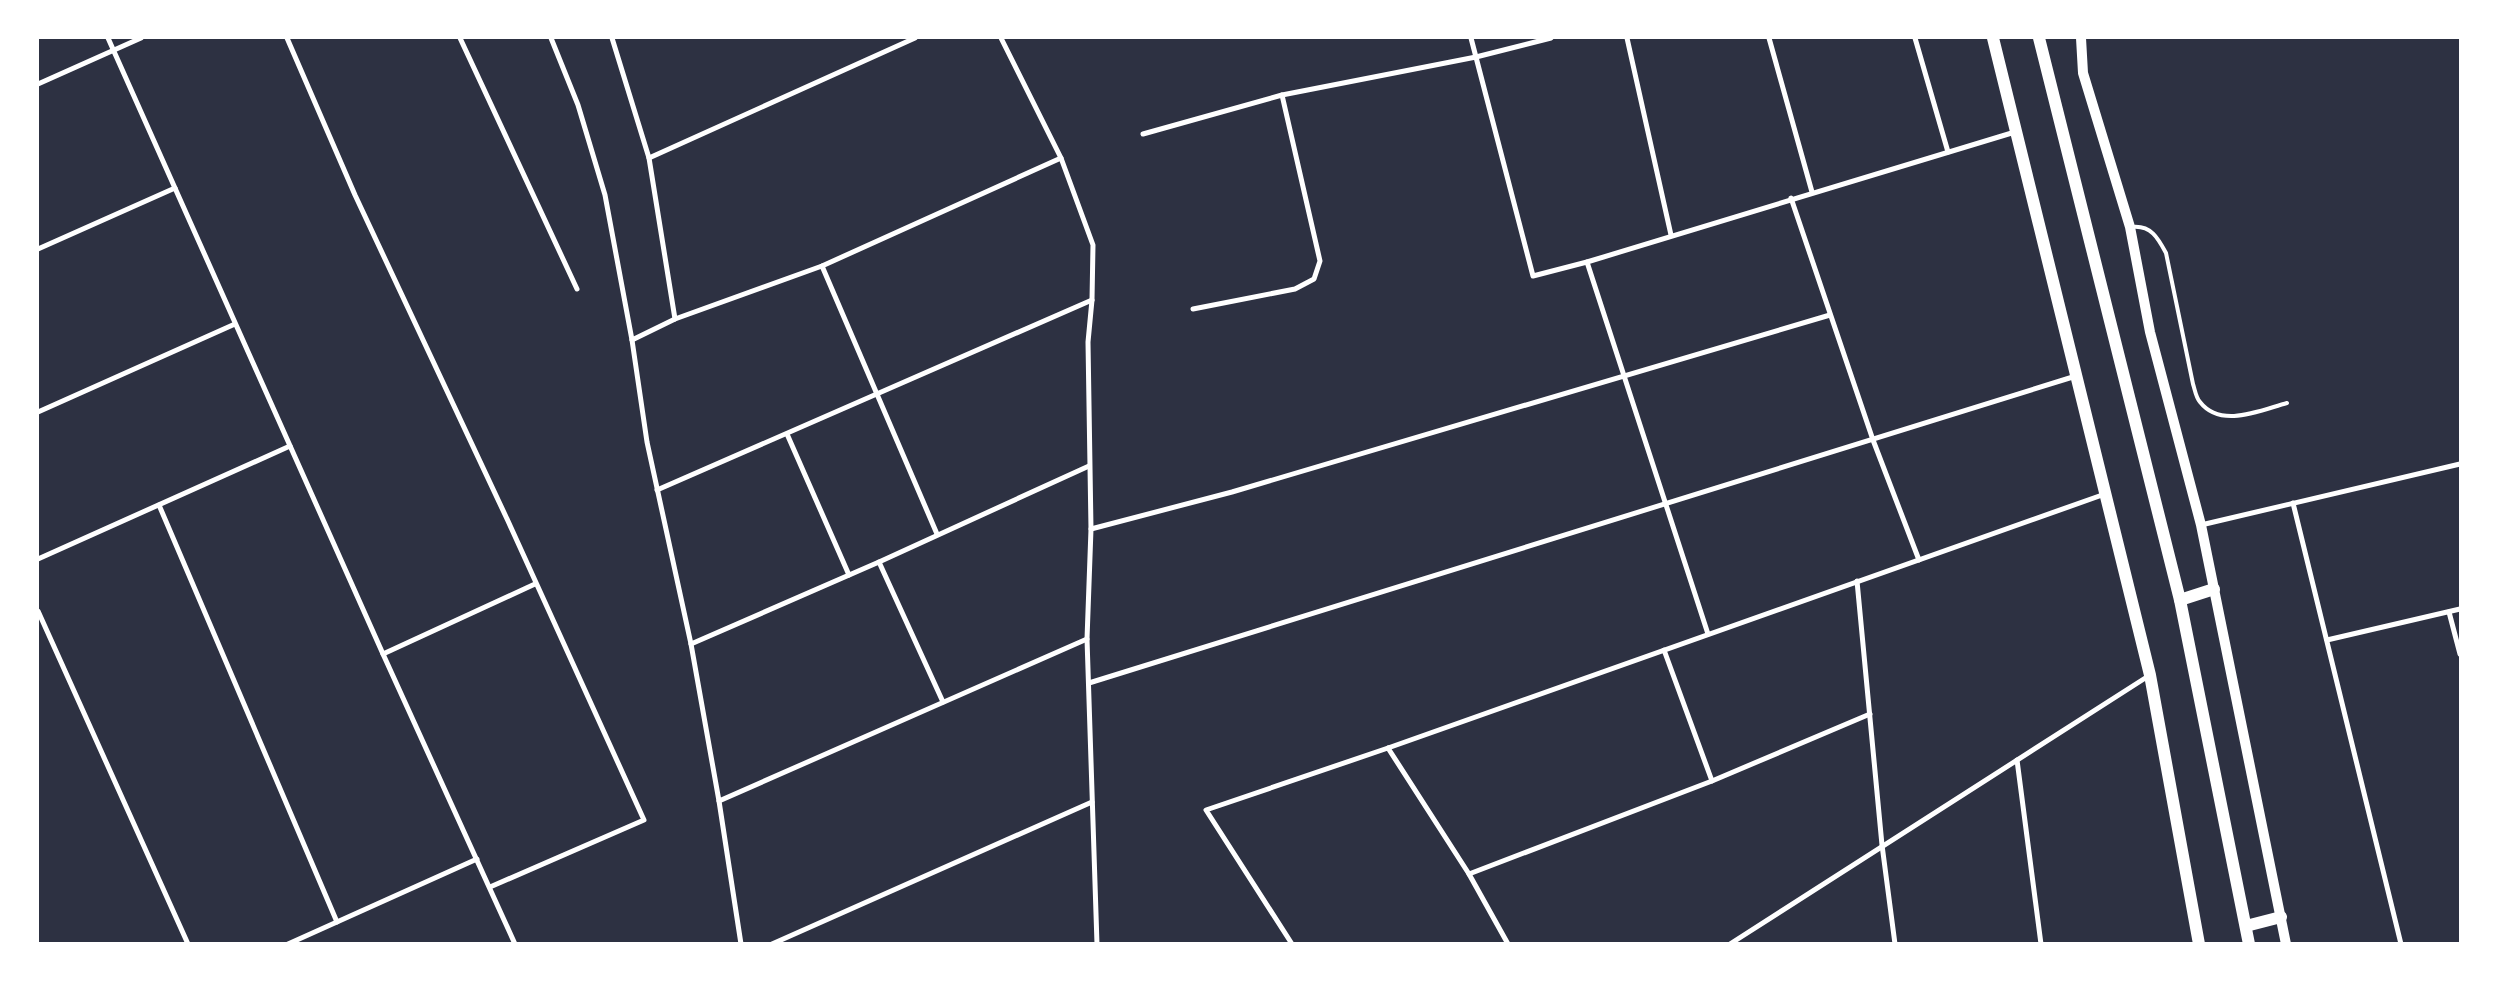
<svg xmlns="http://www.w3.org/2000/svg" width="2498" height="981" font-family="Rubik,sans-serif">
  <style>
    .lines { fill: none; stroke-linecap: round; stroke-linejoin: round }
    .service { stroke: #fff; stroke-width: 4 }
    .minor { stroke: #fff; stroke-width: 5 }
    .secondary { stroke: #fff; stroke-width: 10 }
    .primary { stroke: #fff; stroke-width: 12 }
  </style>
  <rect width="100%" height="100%" fill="#2d3142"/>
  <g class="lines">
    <!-- service -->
    <path class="service" d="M2132,227C2151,225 2158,238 2166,253L2193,384C2195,390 2196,398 2200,402C2221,429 2261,410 2287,403"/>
    <!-- minor -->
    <g class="minor">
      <path d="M108,38L383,654L515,944"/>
      <path d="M287,38L355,195L508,521L644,820L490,887"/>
      <path d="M460,38L577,289"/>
      <path d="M551,38L578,105L605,195L632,340L647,442L691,644L719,801L741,944"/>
      <path d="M612,38L649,158L675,319"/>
      <path d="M1001,38L1061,158L1093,245L1092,300L1088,342L1091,529L1087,639L1097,944"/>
      <path d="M1471,38L1533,276L1587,262L2015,132"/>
      <path d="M1627,38L1671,235"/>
      <path d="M1769,38L1812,192"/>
      <path d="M1915,38L1948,152"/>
      <path d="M38,84L141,38"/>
      <path d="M1143,134L1282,95L1476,57L1551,38"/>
      <path d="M649,158L915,38"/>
      <path d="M1791,198L1873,440L1919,560"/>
      <path d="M38,249L175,188"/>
      <path d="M1587,262L1708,634"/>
      <path d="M822,266L937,534"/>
      <path d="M1193,309L1295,289L1314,279L1320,261L1282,95"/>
      <path d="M632,340L675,319L822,266L1061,158"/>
      <path d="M38,412L235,324"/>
      <path d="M787,434L849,575"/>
      <path d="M657,490L1092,300"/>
      <path d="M2293,503L2401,944"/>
      <path d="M159,505L337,922"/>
      <path d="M2201,525L2460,464"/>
      <path d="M1091,529L1232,492L1830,315"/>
      <path d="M38,559L290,446"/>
      <path d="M879,562L943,702"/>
      <path d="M1857,581L1882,845L1895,944"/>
      <path d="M38,611L188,944"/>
      <path d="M2449,612L2460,654"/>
      <path d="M2327,640L2460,609"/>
      <path d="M691,644L879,562L1089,466"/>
      <path d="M1664,650L1712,781"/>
      <path d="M383,654L535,584"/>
      <path d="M1089,683L2076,376"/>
      <path d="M1388,748L1469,874L1508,944"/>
      <path d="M2017,760L2041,944"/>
      <path d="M719,801L1087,639"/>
      <path d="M1469,874L1712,781L1870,714"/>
      <path d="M288,944L477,859"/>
      <path d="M772,944L1092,802"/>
      <path d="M1292,944L1206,810L1388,748L2105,494"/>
      <path d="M1730,944L2150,675"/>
    </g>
    <!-- secondary -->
    <path class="secondary" d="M2081,38L2083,73L2130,227L2150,332L2201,525L2286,944"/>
    <!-- primary -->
    <g class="primary">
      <path d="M1993,38L2150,675L2199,944"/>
      <path d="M2039,38L2180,600L2249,944"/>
      <path d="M2180,600L2214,589"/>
      <path d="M2246,926L2281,917"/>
    </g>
  </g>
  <!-- border -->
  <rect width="2498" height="981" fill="none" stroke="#ffffff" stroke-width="78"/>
</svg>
